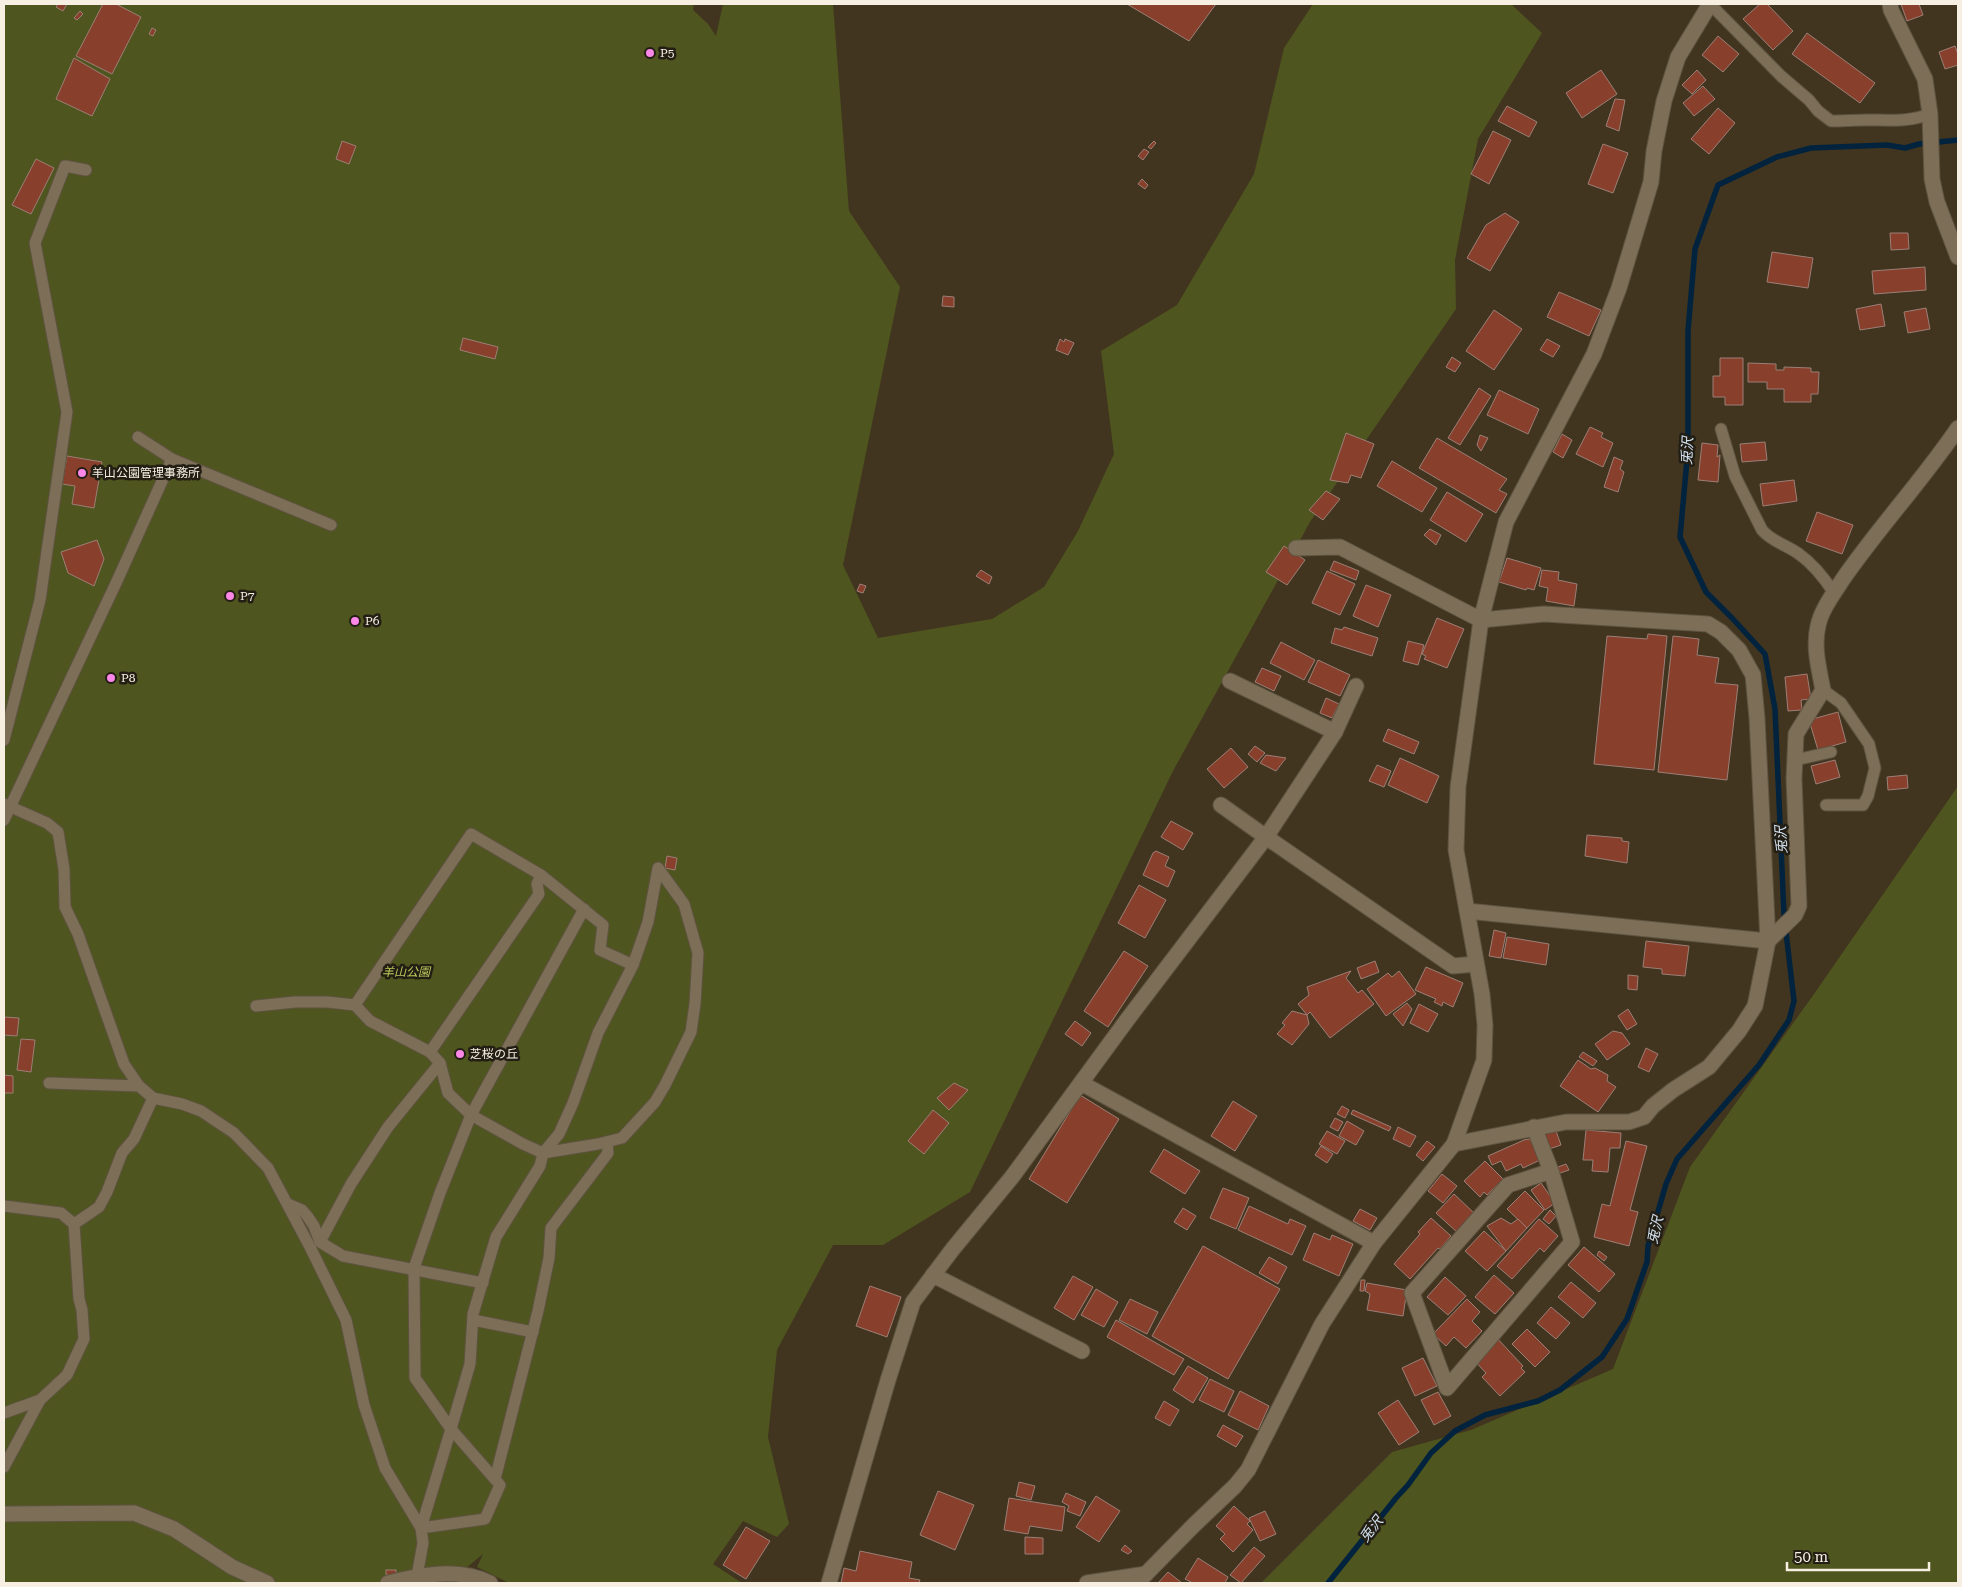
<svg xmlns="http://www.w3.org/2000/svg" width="1962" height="1587" font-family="'Roboto Serif','Noto Sans JP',serif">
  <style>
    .green { fill: #4f551e }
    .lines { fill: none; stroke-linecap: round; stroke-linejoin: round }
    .stream { stroke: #01233e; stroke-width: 5.5 }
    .building { fill: #883f2b; stroke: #9c7f76 }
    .lane-casing { stroke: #5e5340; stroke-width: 13 }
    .street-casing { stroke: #5e5340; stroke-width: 17 }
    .lane { stroke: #7c6e57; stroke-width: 11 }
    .street { stroke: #7c6e57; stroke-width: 15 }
    .poi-dot { fill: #fb87e6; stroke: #231e14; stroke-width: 2 }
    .labels { text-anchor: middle; stroke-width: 5; stroke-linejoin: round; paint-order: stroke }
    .poi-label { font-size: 12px; fill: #f7efe2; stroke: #231e14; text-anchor: start }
    .park-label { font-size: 12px; font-style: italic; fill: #bdc95b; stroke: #231e14 }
    .water-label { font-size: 14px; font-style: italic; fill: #d1e1f0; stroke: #231e14 }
  </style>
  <rect width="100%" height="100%" fill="#413520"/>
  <!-- green -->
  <g class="green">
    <path d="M4,4H694L693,10L708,24L716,36L723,4H833L849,211L900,287L843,565L878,638L992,619L1044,587L1078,531L1114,454L1101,351L1177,305L1254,174L1284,48L1313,4H1511L1542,33L1478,139L1455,260L1456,309L1310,522L1173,771L970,1192L883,1245H833L777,1350L768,1437L789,1524L777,1537L743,1521L713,1564L742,1583H509L477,1567L483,1554L448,1583H4Z"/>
    <path d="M1958,786V1583H1261L1392,1452L1471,1430L1613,1369L1690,1167L1814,994Z"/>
  </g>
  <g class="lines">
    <!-- stream -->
    <path class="stream" d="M1328,1583L1396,1498L1408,1485L1431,1453L1455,1431L1485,1415L1538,1401L1560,1390L1602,1357L1627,1319L1647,1262L1648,1246L1666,1184L1677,1159L1759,1065L1789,1020L1794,1001L1784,915L1775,709L1765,654L1732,618L1706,592L1680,537L1688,449V331L1695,249L1718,185L1777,157L1811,148L1887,145L1905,148L1919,144L1958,140"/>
  </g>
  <!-- building -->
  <g class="building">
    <path d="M58,4H67L63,11L56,7Z"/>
    <path d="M103,4H116L141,17L112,74L76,56Z"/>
    <path d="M1127,4H1216L1189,41Z"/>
    <path d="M1760,4H1767L1793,31L1773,50L1743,19Z"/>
    <path d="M1901,4H1919L1923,15L1907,21Z"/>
    <path d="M80,11L83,14L77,20L74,18Z"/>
    <path d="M152,28L156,30L153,36L149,34Z"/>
    <path d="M1807,33L1875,83L1860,103L1792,54Z"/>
    <path d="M1718,36L1739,54L1723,72L1702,55Z"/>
    <path d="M1955,46L1958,54V65L1945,69L1939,52Z"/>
    <path d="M74,58L110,79L92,116L56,99Z"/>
    <path d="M1601,70L1617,94L1582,118L1566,93Z"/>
    <path d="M1697,70L1706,80L1692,94L1682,85Z"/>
    <path d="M1703,86L1715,99L1694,116L1683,103Z"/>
    <path d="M1615,99L1625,100L1619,131L1606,126Z"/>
    <path d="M1507,106L1537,122L1529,137L1498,121Z"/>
    <path d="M1718,108L1735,123L1709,154L1691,139Z"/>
    <path d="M1493,131L1511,140L1489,184L1471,174Z"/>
    <path d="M342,141L356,146L349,164L336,159Z"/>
    <path d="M1154,141L1156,143L1151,149L1148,147Z"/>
    <path d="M1603,144L1628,153L1613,193L1588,184Z"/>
    <path d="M1144,149L1149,152L1143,160L1138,156Z"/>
    <path d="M36,159L54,168L31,214L12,205Z"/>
    <path d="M1142,179L1148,185L1145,189L1138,184Z"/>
    <path d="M1505,213L1519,222L1490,271L1467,258L1486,225Z"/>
    <path d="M1890,233H1908L1909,249L1891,250Z"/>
    <path d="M1772,252L1813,258L1808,288L1767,282Z"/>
    <path d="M1925,267L1926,290L1874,294L1872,271Z"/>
    <path d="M1559,292L1601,310L1589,336L1547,317Z"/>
    <path d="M943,296L954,297V307L942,306Z"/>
    <path d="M1881,304L1885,326L1860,330L1856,309Z"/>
    <path d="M1926,308L1930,329L1908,333L1904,312Z"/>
    <path d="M1494,310L1522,329L1494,370L1466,351Z"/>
    <path d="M463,338L498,347L495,359L460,350Z"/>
    <path d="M1060,339L1064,342L1065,339L1074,343L1068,355L1056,350Z"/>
    <path d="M1547,339L1560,346L1553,357L1540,350Z"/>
    <path d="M1452,357L1461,363L1455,372L1446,367Z"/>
    <path d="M1720,358H1743V405H1725V397H1713V376H1720Z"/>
    <path d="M1748,363L1776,364V370H1784V367L1811,368V372H1819L1818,394H1811V402H1784V389H1767V382H1748Z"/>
    <path d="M1479,388L1491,396L1460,445L1448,438Z"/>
    <path d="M1499,390L1539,409L1528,434L1487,415Z"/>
    <path d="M1590,427L1603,433L1601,437L1613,443L1603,467L1576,454Z"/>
    <path d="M1346,433L1374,444L1361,478L1351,475L1348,483L1330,480Z"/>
    <path d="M1562,434L1572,440L1563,458L1553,452Z"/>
    <path d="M1480,435L1488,438L1481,451L1477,445Z"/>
    <path d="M1437,438L1507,479L1499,490L1507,494L1496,513L1419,468Z"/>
    <path d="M1765,442L1767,460L1742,462L1740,444Z"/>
    <path d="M1702,443L1718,445L1717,457L1720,455L1718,482L1698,480Z"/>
    <path d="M67,456L102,462L94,508L72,504L75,486L62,484Z"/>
    <path d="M1614,457L1623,461L1620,469L1624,472L1618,492L1604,487Z"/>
    <path d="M1392,461L1437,488L1422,512L1377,486Z"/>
    <path d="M1794,480L1797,501L1763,506L1760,484Z"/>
    <path d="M1326,491L1340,499L1323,520L1309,510Z"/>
    <path d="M1447,492L1483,514L1466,542L1430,520Z"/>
    <path d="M1817,512L1853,525L1842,554L1806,541Z"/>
    <path d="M1430,529L1441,535L1436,545L1424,535Z"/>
    <path d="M97,540L104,559L94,586L68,573L61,552Z"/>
    <path d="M1284,546L1305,560L1287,585L1266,572Z"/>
    <path d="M1507,558L1541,568L1534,590L1527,588L1526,590L1499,582Z"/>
    <path d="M1334,561L1359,571L1356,580L1330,570Z"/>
    <path d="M981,570L992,577L989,584L976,576Z"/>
    <path d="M1542,570L1559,572L1558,580L1577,584L1574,606L1546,601L1548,588L1539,586Z"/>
    <path d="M1327,571L1355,584L1340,615L1312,603Z"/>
    <path d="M860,584L866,586L863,593L857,591Z"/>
    <path d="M1366,585L1391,595L1378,627L1353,616Z"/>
    <path d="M1437,618L1464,629L1447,668L1424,659L1426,656L1422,654Z"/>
    <path d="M1344,627L1378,638L1372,656L1331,643L1335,628L1342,630Z"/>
    <path d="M1648,634L1667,636L1654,770L1594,764L1607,636L1647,639Z"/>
    <path d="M1673,636L1699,639L1697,655L1719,658L1715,683L1738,685L1727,780L1658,772Z"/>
    <path d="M1408,641L1424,645L1418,665L1403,661Z"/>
    <path d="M1281,642L1315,660L1304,680L1270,663Z"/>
    <path d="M1318,660L1350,675L1340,696L1308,682Z"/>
    <path d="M1262,668L1281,676L1274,691L1255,682Z"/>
    <path d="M1807,674L1811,699L1801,700L1802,710L1788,711L1785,677Z"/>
    <path d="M1326,698L1339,704L1332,718L1320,713Z"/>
    <path d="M1838,712L1846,742L1818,750L1809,720Z"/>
    <path d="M1388,729L1419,742L1414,754L1383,741Z"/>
    <path d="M1255,746L1265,753L1257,762L1248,754Z"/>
    <path d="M1231,748L1248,767L1224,788L1207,769Z"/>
    <path d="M1266,755L1286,758L1276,771L1260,763Z"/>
    <path d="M1400,758L1439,776L1427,803L1388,785Z"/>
    <path d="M1835,760L1840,777L1816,784L1811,766Z"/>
    <path d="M1377,765L1391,771L1384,787L1369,781Z"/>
    <path d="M1907,775L1908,788L1888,790L1887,777Z"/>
    <path d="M1171,821L1193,833L1183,850L1161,837Z"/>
    <path d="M1587,835L1622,838V841L1629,842L1627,863L1585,856Z"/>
    <path d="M1156,851L1169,857L1165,866L1175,871L1168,887L1143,875L1153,853Z"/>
    <path d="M667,856L677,858L675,870L665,868Z"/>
    <path d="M1139,885L1166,900L1145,938L1118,923Z"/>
    <path d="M1494,930L1506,933L1501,958L1489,956Z"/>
    <path d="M1507,937L1549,944L1546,965L1503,958Z"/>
    <path d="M1646,941L1689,946L1685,976L1662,974V969L1643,967Z"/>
    <path d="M1124,951L1148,966L1108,1027L1084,1011Z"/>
    <path d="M1375,961L1379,972L1361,979L1357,968Z"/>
    <path d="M1426,967L1463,983L1453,1007L1443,1002L1442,1006L1434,1002L1436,999L1415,990Z"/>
    <path d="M1351,971L1346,978L1358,993L1362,990L1374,1004L1330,1038L1310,1012L1307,1015L1298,1004L1309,995L1307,987Z"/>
    <path d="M1399,971L1416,994L1386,1016L1367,989L1388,973L1392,977Z"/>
    <path d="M1628,975L1638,976L1637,990L1628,989Z"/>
    <path d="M1407,1003L1412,1009L1403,1026L1393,1014Z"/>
    <path d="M1419,1004L1438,1014L1428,1032L1410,1023Z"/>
    <path d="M1628,1009L1637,1024L1627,1030L1618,1016Z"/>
    <path d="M1292,1011L1307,1015L1309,1024L1292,1045L1277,1034L1285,1025L1282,1023Z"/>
    <path d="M4,1017L19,1018L17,1036L4,1035Z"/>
    <path d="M1075,1021L1091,1033L1082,1046L1065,1034Z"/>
    <path d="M1613,1031L1622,1033L1630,1044L1607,1060L1595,1044Z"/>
    <path d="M21,1039L35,1040L31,1072L17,1070Z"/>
    <path d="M1646,1048L1658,1054L1649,1072L1638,1067Z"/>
    <path d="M1583,1052L1597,1061L1593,1066L1579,1057Z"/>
    <path d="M1578,1060L1591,1069L1595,1068L1608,1075L1607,1081L1616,1087L1598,1112L1560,1086Z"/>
    <path d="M4,1075L13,1076V1093H4Z"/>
    <path d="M954,1083L968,1090L949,1110L937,1098Z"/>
    <path d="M1080,1095L1119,1119L1067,1203L1029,1179Z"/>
    <path d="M1233,1101L1257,1116L1235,1151L1211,1136Z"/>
    <path d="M1342,1106L1349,1110L1345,1118L1337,1114Z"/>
    <path d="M933,1110L949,1123L924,1154L908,1141Z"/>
    <path d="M1353,1110L1391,1127L1389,1131L1351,1114Z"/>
    <path d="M1335,1118L1343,1122L1338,1131L1330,1127Z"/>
    <path d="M1347,1121L1364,1131L1356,1145L1339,1136Z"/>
    <path d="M1398,1127L1416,1136L1410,1147L1393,1139Z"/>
    <path d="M1555,1128L1561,1145L1549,1149L1543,1132Z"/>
    <path d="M1586,1130L1621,1133L1620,1148H1610L1608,1172L1592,1171L1593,1160H1583Z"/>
    <path d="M1327,1131L1345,1141L1337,1154L1319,1144Z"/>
    <path d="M1530,1139L1540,1160L1523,1168L1521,1164L1506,1171L1501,1161L1492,1165L1488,1156L1524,1140Z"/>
    <path d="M1427,1141L1435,1147L1423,1161L1416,1155Z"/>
    <path d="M1626,1141L1647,1146L1630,1210L1638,1212L1629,1246L1594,1237L1602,1204L1610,1206Z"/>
    <path d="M1321,1146L1333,1154L1327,1163L1315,1155Z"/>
    <path d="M1164,1149L1200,1171L1185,1194L1150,1172Z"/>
    <path d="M1485,1161L1503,1179L1487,1195L1484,1192L1480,1197L1464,1181Z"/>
    <path d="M1566,1164L1569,1170L1560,1173L1558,1167Z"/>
    <path d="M1442,1174L1457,1186L1443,1203L1428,1191Z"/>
    <path d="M1541,1183L1555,1203L1545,1210L1531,1190Z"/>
    <path d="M1223,1188L1249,1198L1236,1229L1210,1218Z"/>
    <path d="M1525,1191L1544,1210L1527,1228L1507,1209Z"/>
    <path d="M1454,1194L1475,1214L1458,1233L1436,1213Z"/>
    <path d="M1249,1206L1288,1224L1290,1219L1306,1226L1292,1255L1238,1230Z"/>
    <path d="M1183,1208L1196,1216L1187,1230L1174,1222Z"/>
    <path d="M1360,1209L1377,1218L1370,1230L1353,1221Z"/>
    <path d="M1550,1210L1556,1216L1549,1224L1543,1219Z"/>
    <path d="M1431,1218L1451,1236L1440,1249L1438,1248L1410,1279L1394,1264L1420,1234L1418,1232Z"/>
    <path d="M1501,1218L1511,1224L1518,1219L1527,1228L1506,1251L1487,1226Z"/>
    <path d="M1539,1219L1558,1236L1544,1252L1540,1248L1512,1279L1497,1266Z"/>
    <path d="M1484,1231L1506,1251L1487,1271L1465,1251Z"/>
    <path d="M1314,1233L1330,1240L1332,1235L1353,1244L1339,1276L1303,1260Z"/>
    <path d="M1203,1246L1280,1289L1228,1379L1152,1336Z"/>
    <path d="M1584,1247L1615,1274L1599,1292L1568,1265Z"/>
    <path d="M1599,1251L1607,1257L1604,1261L1597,1255Z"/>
    <path d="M1269,1257L1287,1267L1278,1284L1259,1273Z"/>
    <path d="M1494,1275L1514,1293L1495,1314L1475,1297Z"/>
    <path d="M1073,1276L1093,1287L1074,1320L1054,1308Z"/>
    <path d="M1445,1277L1466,1296L1448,1315L1427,1297Z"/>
    <path d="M1361,1280H1365L1364,1291H1360Z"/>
    <path d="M1571,1282L1596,1303L1583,1318L1558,1297Z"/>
    <path d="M1367,1283L1407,1290L1403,1316L1367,1310L1370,1294L1365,1291Z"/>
    <path d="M870,1286L901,1297L887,1337L856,1326Z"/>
    <path d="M1096,1289L1118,1302L1104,1327L1081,1315Z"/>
    <path d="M1130,1299L1158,1312L1147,1334L1119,1320Z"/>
    <path d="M1467,1299L1480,1312L1472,1321L1482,1331L1466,1348L1454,1337L1446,1346L1433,1334Z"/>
    <path d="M1551,1307L1570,1323L1556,1339L1537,1323Z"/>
    <path d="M1116,1320L1184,1359L1174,1375L1107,1337Z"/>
    <path d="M1527,1329L1550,1352L1535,1367L1512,1344Z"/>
    <path d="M1495,1336L1523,1366L1521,1368L1525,1372L1500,1396L1482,1377L1486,1373L1472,1358Z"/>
    <path d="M1423,1358L1437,1386L1415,1396L1402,1368Z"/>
    <path d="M1188,1366L1208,1378L1193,1403L1173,1390Z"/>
    <path d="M1210,1379L1234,1391L1224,1412L1199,1400Z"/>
    <path d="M1240,1391L1269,1406L1258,1430L1228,1415Z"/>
    <path d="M1438,1392L1451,1416L1434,1425L1421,1400Z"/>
    <path d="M1398,1400L1419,1432L1399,1445L1378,1413Z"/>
    <path d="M1164,1401L1179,1410L1170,1426L1155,1418Z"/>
    <path d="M1223,1425L1243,1436L1236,1447L1217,1436Z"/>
    <path d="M1019,1482L1035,1486L1031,1500L1016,1496Z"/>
    <path d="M938,1491L974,1505L955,1550L920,1535Z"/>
    <path d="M1066,1493L1086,1502L1080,1516L1067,1511L1069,1506L1062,1502Z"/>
    <path d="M1096,1496L1120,1511L1099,1542L1076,1527Z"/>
    <path d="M1009,1498L1065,1507L1062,1531L1030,1526L1028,1534L1004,1530Z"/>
    <path d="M1234,1506L1250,1521L1247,1524L1253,1530L1233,1552L1220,1539L1225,1534L1216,1526Z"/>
    <path d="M1265,1511L1276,1534L1260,1541L1249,1518Z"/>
    <path d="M746,1527L770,1541L746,1579L723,1565Z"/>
    <path d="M1025,1537L1043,1538V1554H1025Z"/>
    <path d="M1125,1545L1132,1551L1128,1554L1121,1550Z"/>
    <path d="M1254,1547L1265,1556L1241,1583L1230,1575Z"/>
    <path d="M860,1551L912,1562L909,1578L920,1580L919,1583H841L844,1568L856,1571Z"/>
    <path d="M1198,1558L1228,1577L1225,1583H1193L1185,1579Z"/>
    <rect x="386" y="1570" width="10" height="5"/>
    <path d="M1168,1572L1182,1583H1158Z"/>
  </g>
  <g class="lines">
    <defs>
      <g id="lane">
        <path d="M1710,4L1781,76L1809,100L1818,111L1831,121C1843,121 1855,120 1867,120C1890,120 1909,122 1930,114"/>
        <path d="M1721,429L1735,476L1762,530C1772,542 1787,545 1799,554C1813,564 1825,579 1834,593"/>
        <path d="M138,437L172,459L331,525"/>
        <path d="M1823,690L1841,703L1869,744L1875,768L1868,796L1863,805H1826"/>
        <path d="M4,740L40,600L67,412L35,243L65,166L86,170"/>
        <path d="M1795,760L1831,752"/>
        <path d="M4,804L47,823L58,832L64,869L65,907L78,934L124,1064L139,1086L153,1098L182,1104L201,1111L234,1133L268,1168L310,1247L346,1320L364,1405L385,1468L421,1528L423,1543L417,1576"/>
        <path d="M4,820L117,581L172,459"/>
        <path d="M355,1005L370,1021L430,1052L440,1063L448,1093L471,1115L523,1144L543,1153L598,1144L622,1138L655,1102L665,1085L691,1032L695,1004L698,953L684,904L658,868L648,922L633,965L598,1033L573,1103L559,1134L543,1153L540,1166L496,1237L473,1314L470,1364L451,1429"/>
        <path d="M256,1006L295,1002H327L355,1005L471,834L541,875"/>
        <path d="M430,1052L539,894L537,884L541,875L603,925L600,950L633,965"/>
        <path d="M49,1083L139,1086"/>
        <path d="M288,1204L302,1210L308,1217L314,1226L320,1242L343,1256L483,1283"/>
        <path d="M4,1206L61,1213L74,1224L79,1299L82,1310L84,1339L67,1375L40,1400L4,1413"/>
        <path d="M74,1224L99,1207L107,1192L122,1153L134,1139L153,1098"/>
        <path d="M320,1242L351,1184L388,1127L440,1063"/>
        <path d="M473,1320L533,1332"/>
        <path d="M451,1429L415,1378L414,1268L440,1193L471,1115L584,909"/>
        <path d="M451,1429L500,1485L485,1519L421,1528Z"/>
        <path d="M4,1467L40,1400"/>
        <path d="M495,1479L538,1311L549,1258L551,1228L608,1153L607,1142"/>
      </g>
      <g id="street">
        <path d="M1890,4L1891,10L1925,79L1930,114L1932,179L1937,202L1958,257"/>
        <path d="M1296,548L1340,547L1481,620L1544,614L1708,624L1721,632L1739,650L1753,675L1757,718L1768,941L1755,1006L1739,1031L1709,1067L1673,1090L1653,1106L1644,1117L1629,1122H1566L1454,1144"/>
        <path d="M1230,681L1335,732"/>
        <path d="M1221,805L1266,837L1335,732L1356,686"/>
        <path d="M1467,911L1768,941"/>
        <path d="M1768,941L1795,915L1799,906L1794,779L1796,734L1823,690C1819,669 1813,647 1818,626C1821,610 1834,593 1843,579C1879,527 1922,481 1958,428"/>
        <path d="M1081,1083L1374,1243"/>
        <path d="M1534,1127L1551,1171L1572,1242L1447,1388L1412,1293L1508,1185L1551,1171"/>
        <path d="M933,1275L1082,1351"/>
        <path d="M4,1514L134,1513L174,1529L232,1567L267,1583"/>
        <path d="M388,1583C422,1575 458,1567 490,1583"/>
        <path d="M829,1583L888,1380L913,1302L952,1250L1012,1177L1127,1020L1266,837L1453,966L1476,964"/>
        <path d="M1087,1583L1146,1574"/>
        <path d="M1137,1583L1193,1526L1235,1486L1248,1470L1322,1324L1374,1243L1454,1144L1484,1060L1485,1025L1482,994L1456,850L1458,787L1481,620L1506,522L1594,354L1619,288L1651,182L1654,151L1664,101L1678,57L1710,4"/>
      </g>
    </defs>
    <!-- lane casing -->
    <use href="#lane" class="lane-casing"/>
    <!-- street casing -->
    <use href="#street" class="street-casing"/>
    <!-- lane -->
    <use href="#lane" class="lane"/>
    <!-- street -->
    <use href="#street" class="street"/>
  </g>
  <!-- markers -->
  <g class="poi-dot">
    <circle cx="650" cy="53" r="5"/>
    <circle cx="82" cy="473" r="5"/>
    <circle cx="230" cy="596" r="5"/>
    <circle cx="355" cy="621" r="5"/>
    <circle cx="111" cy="678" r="5"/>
    <circle cx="460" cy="1054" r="5"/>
  </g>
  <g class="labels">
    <!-- poi labels -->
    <g class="poi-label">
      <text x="660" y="57">P5</text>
      <text x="92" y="477">羊山公園管理事務所</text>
      <text x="240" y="600">P7</text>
      <text x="365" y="625">P6</text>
      <text x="121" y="682">P8</text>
      <text x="470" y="1058">芝桜の丘</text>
    </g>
    <!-- park labels -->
    <g class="park-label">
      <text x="406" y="976">羊山公園</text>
    </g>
    <!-- water labels -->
    <g class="water-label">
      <text transform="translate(1687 451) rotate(-87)" y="5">兎沢</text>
      <text transform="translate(1781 840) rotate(-93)" y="5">兎沢</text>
      <text transform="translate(1655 1230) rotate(-76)" y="5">兎沢</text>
      <text transform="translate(1371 1529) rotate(-52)" y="5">兎沢</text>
    </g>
  </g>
  <!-- border -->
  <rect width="1962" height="1587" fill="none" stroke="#f7efe2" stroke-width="10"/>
  <!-- scale -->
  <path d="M1787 1562v8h142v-8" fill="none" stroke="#f7efe2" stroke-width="2.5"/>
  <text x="1794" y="1562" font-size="15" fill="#f7efe2" stroke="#231e14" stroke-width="4" paint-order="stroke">50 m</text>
</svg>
